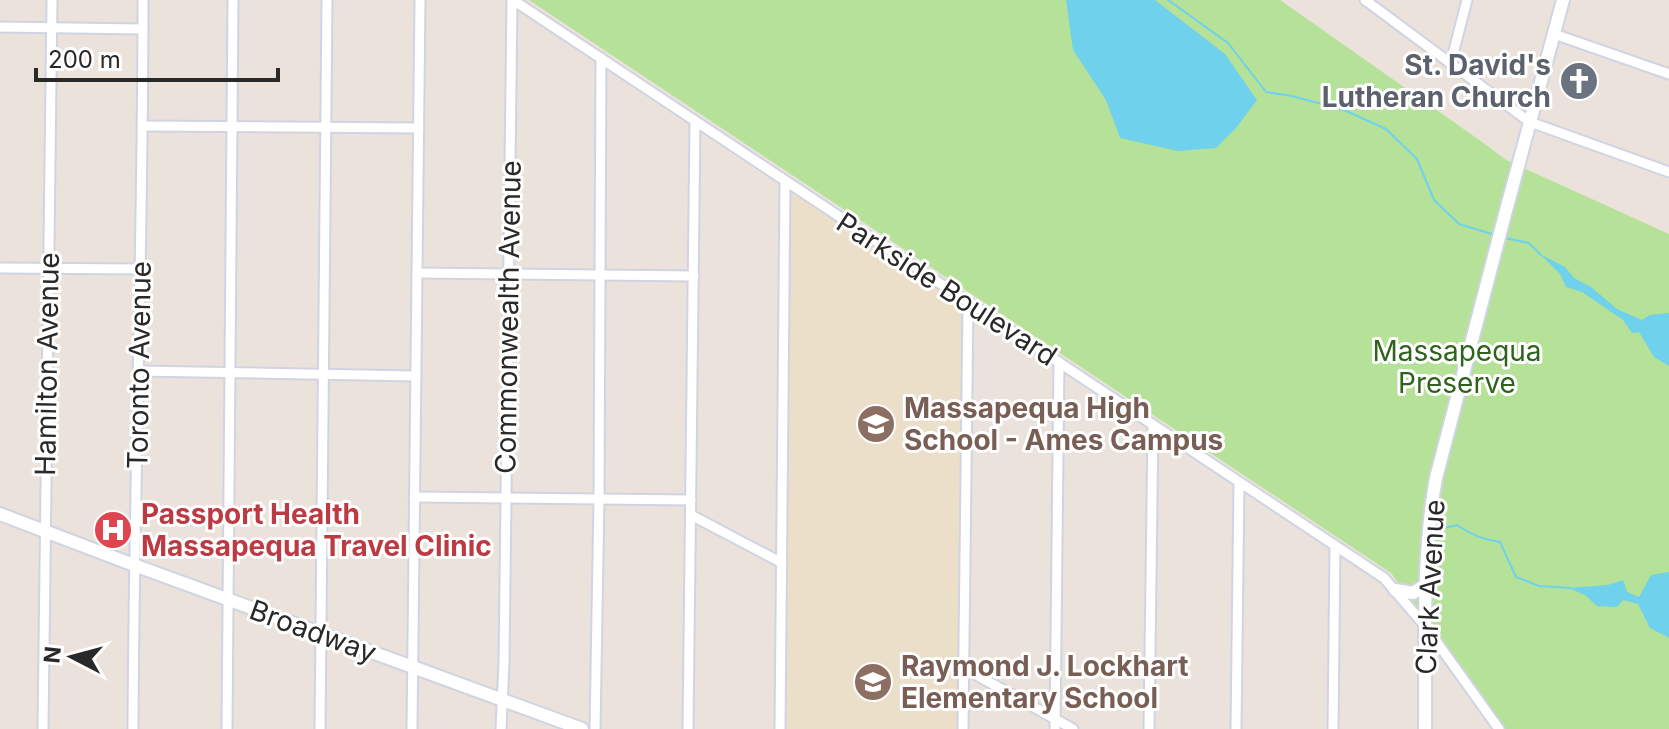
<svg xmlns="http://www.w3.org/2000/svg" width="1669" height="729" font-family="Inter,sans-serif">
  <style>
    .education { fill: #ecdfca }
    .green { fill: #b5e198 }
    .water { fill: #6fd1eb }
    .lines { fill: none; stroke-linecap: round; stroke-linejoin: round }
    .stream { stroke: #6fd1eb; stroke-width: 2 }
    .street-casing { stroke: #d0d4e2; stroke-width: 13 }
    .secondary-casing { stroke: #d0d4e2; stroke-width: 16 }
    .street { stroke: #fff; stroke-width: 9 }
    .secondary { stroke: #fff; stroke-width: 12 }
    .labels { text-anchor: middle; stroke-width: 6; stroke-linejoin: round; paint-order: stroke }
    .worship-label { font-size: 28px; font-weight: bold; fill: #5b616d; stroke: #fff; text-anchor: end }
    .street-label { font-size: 28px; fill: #292929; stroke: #fff }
    .park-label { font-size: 28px; fill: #2e631b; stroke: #fff }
    .education-label { font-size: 28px; font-weight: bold; fill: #785e54; stroke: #fff; text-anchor: start }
    .health-label { font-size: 28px; font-weight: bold; fill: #be3a42; stroke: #fff; text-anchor: start }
  </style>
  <rect width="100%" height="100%" fill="#ebe3db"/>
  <!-- education -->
  <path class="education" d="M790,191L966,304L960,729H784Z"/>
  <!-- green -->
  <path class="green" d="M529,0H1280L1485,144L1506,160L1669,234V729H1505L1391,573Z"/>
  <!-- water -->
  <g class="water">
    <path d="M1066,0H1155L1225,54L1257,100L1236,128L1216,148L1178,151L1120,138L1106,100L1073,50Z"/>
    <path d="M1540,254L1565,267L1574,278L1591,287L1617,309L1642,320L1650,315L1669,313V366L1654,357L1639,332L1632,333L1623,320L1582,292L1566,287L1560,274Z"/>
    <path d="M1669,572V638L1650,628L1638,604L1623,600L1617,607L1597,606L1585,595L1568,588L1608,585L1623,580L1627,592L1639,597L1651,575Z"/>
  </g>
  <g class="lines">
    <!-- stream -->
    <g class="stream">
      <path d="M1168,0L1228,43L1266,92L1292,96L1344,110L1386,129L1417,159L1434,200L1459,224L1495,235"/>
      <path d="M1505,238L1529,243L1541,255"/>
      <path d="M1435,530L1457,525C1471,535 1483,539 1500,542L1516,577L1539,586L1570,588"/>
    </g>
    <defs>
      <g id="street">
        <path d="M513,0L1384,578L1426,627L1499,729"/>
        <path d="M1365,0L1530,122L1669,172"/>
        <path d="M0,27L143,29"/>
        <path d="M1554,34L1669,74"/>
        <path d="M1451,62L1467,0"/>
        <path d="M143,126L419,128"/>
        <path d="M0,268L141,269"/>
        <path d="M417,273L694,276"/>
        <path d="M139,371L416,376"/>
        <path d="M414,497L691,500"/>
        <path d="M691,515L782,563"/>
        <path d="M964,668L1073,729"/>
        <path d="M43,729L52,0"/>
        <path d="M133,729C134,486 143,243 143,0"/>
        <path d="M227,729L233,0"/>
        <path d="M320,729L327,0"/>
        <path d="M412,729L420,0"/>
        <path d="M501,729L504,663L512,0"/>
        <path d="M595,729L599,499L601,58"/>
        <path d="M688,729L695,121"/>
        <path d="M780,729L785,182"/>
        <path d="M963,729L968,302"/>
        <path d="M1055,729L1059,362"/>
        <path d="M1149,729L1153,425"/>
        <path d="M1236,729L1239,482"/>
        <path d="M1333,729L1335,546"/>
      </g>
      <g id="secondary">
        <path d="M0,514L134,565L582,729"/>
        <path d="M1395,590L1413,593L1427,584"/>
        <path d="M1425,729C1426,647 1421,558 1436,478L1504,218L1563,0"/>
      </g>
    </defs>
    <!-- street casing -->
    <use href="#street" class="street-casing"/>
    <!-- secondary casing -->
    <use href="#secondary" class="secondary-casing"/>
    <!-- street -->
    <use href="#street" class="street"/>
    <!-- secondary -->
    <use href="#secondary" class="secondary"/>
  </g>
  <!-- icons -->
  <defs>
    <symbol id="church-disc" viewBox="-11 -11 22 22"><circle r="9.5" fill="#6b7280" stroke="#fff"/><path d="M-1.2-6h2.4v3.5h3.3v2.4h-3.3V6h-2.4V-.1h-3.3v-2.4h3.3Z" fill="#fff"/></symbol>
    <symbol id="school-disc" viewBox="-11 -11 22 22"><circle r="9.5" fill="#8d6e63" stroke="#fff"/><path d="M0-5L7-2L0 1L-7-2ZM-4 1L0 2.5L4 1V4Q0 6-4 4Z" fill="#fff"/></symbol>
    <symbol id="hospital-disc" viewBox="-11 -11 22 22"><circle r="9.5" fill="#e0444e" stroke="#fff"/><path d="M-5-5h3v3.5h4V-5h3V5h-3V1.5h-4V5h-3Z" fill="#fff"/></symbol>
  </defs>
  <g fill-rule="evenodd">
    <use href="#church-disc" x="1557" y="59" width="44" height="44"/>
    <use href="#school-disc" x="854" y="402" width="44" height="44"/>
    <use href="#hospital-disc" x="91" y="508" width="44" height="44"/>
    <use href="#school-disc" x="851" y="660" width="44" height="44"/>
  </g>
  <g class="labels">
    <!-- worship labels -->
    <g class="worship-label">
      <text x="1551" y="75">St. David's<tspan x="1551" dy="32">Lutheran Church</tspan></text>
    </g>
    <!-- street labels -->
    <g class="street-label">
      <text transform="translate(947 289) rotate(33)" y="10">Parkside Boulevard</text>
      <text transform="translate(508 317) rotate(-89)" y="10">Commonwealth Avenue</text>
      <text transform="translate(47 364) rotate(-89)" y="10">Hamilton Avenue</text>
      <text transform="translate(139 365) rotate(-89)" y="10">Toronto Avenue</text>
      <text transform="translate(1430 587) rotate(-87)" y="10">Clark Avenue</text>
      <text transform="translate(313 631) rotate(20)" y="10">Broadway</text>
    </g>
    <!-- park labels -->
    <g class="park-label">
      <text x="1457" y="361">Massapequa<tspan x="1457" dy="32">Preserve</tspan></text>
    </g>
    <!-- education labels -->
    <g class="education-label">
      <text x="904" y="418">Massapequa High<tspan x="904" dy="32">School - Ames Campus</tspan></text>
      <text x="901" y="676">Raymond J. Lockhart<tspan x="901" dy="32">Elementary School</tspan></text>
    </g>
    <!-- health labels -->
    <g class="health-label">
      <text x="141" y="524">Passport Health<tspan x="141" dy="32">Massapequa Travel Clinic</tspan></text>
    </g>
  </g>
  <!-- north arrow -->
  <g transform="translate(72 657) rotate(276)" stroke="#ffffff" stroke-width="6" paint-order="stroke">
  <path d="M0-6L14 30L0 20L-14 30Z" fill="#292929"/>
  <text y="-12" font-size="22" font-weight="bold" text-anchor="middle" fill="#292929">N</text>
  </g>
  <!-- scale -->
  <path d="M36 68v12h242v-12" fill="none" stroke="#292929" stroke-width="4"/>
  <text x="48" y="68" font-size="24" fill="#292929" stroke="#ffffff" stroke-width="6" paint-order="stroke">200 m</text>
</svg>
